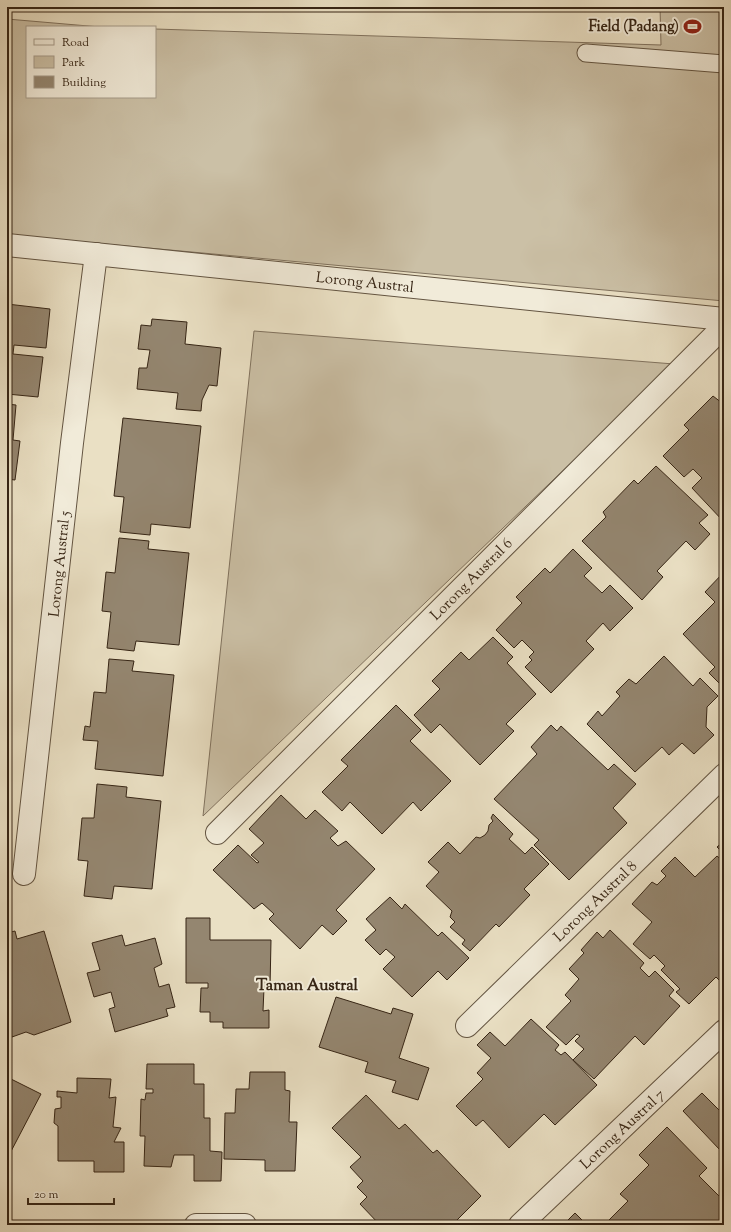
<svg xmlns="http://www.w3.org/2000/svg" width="731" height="1232" font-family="'Sorts Mill Goudy',serif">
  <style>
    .green { fill: #cbc0a6; stroke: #80725e }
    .building { fill: #948670; stroke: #362515 }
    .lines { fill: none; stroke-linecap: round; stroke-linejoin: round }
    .lane-casing { stroke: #635441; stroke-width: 19 }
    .street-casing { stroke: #635441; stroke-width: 24 }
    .lane { stroke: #f1ebd9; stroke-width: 17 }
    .street { stroke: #f1ebd9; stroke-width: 22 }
    .labels { text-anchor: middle; stroke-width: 4; stroke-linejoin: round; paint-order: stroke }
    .poi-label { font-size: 15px; font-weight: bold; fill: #362515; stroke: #f1ebd9; text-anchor: end }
    .street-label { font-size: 15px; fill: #362515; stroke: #f1ebd9 }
    .neighbourhood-label { font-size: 16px; font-weight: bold; fill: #362515; stroke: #f1ebd9 }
  </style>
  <rect width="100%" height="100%" fill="#eae0c4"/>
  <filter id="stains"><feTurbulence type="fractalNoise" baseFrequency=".005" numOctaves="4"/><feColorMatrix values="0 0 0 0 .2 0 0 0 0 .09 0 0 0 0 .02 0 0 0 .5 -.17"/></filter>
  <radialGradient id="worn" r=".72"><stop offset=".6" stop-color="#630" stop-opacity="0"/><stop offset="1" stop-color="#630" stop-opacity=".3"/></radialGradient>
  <!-- green -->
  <g class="green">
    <path d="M660,7H724V301L7,235V19L100,27H27V97H155V29L661,45Z"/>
    <path d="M254,331L674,364L203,816Z"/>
  </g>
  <!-- building -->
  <g class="building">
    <path d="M7,304L50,309L46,348L14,345L13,354L43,357L38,397L7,394Z"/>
    <path d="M152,319L187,322L185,344L221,348L217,386L209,385L202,400L201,411L176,409L178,393L137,389L139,368H147L150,350L138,349L141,325L151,326Z"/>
    <path d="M713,396L722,403L724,401V522L692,488L702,478L693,469L684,477L663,456L689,430L684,425Z"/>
    <path d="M7,404L16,405L13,440L20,441L15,480L7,479Z"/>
    <path d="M123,418L201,426L190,528L151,524L150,535L120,532L124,497L114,496Z"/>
    <path d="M656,466L708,515L699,523L710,534L695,550L686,541L657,571L663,577L642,600L582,541L606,517L603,512L634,480L638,484Z"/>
    <path d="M119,538L149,541L148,549L189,553L179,645L136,641L134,651L107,648L111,612L102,611L106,572L115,573Z"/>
    <path d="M573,549L592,568L584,576L602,593L610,585L633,608L610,631L603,623L586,641L594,649L551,693L525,667L532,660L529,657L534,652L522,640L514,648L496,630L522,603L516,597L545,568L550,573Z"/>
    <path d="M724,572V688L709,673L715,667L683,634L715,602L705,592Z"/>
    <path d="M493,637L513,657L507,663L536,694L506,724L514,731L480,765L440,724L431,733L414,715L440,689L432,681L461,652L469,660Z"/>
    <path d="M664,656L693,686L700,678L718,696L707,707L706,727L714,735L694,754L682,743L669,755L662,747L635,772L587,724L598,711L602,716L620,696L616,692L629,679L636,684Z"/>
    <path d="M109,659L134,661L132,671L174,675L163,776L95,769L98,741L83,740L85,726L90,727L94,692L106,693Z"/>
    <path d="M396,705L421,730L410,741L451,781L421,811L413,802L382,834L350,802L342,811L322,792L348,766L341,760Z"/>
    <path d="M551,725L557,731L561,726L608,770L614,764L636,784L613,808L627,823L569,880L534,845L539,840L494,799L537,754L531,747Z"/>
    <path d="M97,784L127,787L126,797L161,801L152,889L114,886L112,899L84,896L88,861L78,860L82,818H94Z"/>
    <path d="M281,795L306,819L315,810L338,831L330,838L338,846L346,841L375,869L336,910L347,921L333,935L322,925L300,949L269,919L274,914L262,903L254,909L213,870L238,845L257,863L259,862L251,855L264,843L249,829Z"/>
    <path d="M493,814L513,834L509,839L525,854L532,847L549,864L524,889L530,895L499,927L496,924L470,951L462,944L465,940L450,927L455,922L450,917L452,911L426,886L439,872L428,862L448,842L460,854L476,837L480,838L485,835L488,831L489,825L493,821L491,818Z"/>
    <path d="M724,841V854L717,847Z"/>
    <path d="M717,856L724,862V980L721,982L716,977L689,1004L676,992L680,989L661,970L665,966L654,955L650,959L633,944L652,922L632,904L652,882L657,885L666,876L661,871L675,857L695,877Z"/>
    <path d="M390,897L402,909L405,904L438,936L442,932L469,958L447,980L438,971L412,997L383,969L395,957L386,949L380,955L365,940L376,930L366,919Z"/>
    <path d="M186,918H210V940H271L270,988H264L263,1011L269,1010V1028H223V1022H210V1012H200L201,988H208V983H186Z"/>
    <path d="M610,930L644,963L640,968L649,977L655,971L674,990L669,996L680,1006L644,1045L635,1036L594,1079L573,1060L584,1049L575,1041L580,1036L577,1034L566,1045L546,1027L571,1001L565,995L579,979L569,969L584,953L581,950L597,932L603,938Z"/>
    <path d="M15,931L17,939L44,931L71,1022L34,1035L26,1032L12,1037L7,1018V933Z"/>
    <path d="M122,935L125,946L155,938L162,964L154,968L159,987L169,984L175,1007L166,1009L168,1016L115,1032L109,1009L115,1007L111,992L94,997L87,973L100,970L92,943Z"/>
    <path d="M336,997L391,1014L393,1008L413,1014L399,1058L429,1068L418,1100L392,1092L396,1081L365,1072L368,1062L319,1047Z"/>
    <path d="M531,1019L559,1045L555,1050L561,1055L565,1052L597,1085L555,1125L544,1114L509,1148L483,1120L476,1126L456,1106L483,1079L477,1073L491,1058L477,1045L490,1032L505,1046Z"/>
    <path d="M147,1064H194V1084H204V1118H210V1151L222,1152L221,1181H194V1155H174L171,1167L144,1166L145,1136H140L141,1099L145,1100L146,1093H153V1089H146Z"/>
    <path d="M250,1072H285V1090L290,1091L289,1122H297L295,1171H265V1160L224,1159L225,1113H235L236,1089H249Z"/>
    <path d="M7,1077L41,1094L7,1159Z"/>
    <path d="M77,1078L111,1079L109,1098L116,1097L113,1127L121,1128L114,1142H124V1172H94V1161H58V1126L54,1123L55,1109L61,1108V1097H57V1091L77,1093Z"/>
    <path d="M702,1093L723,1114L724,1112V1147L720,1150L683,1111Z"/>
    <path d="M366,1095L399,1129L405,1124L433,1153L437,1150L481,1196L452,1225H380L360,1204L367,1197L357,1187L363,1181L350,1167L361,1157L332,1128Z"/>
    <path d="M667,1127L707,1168L699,1176L723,1200L724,1199V1225H604L628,1201L620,1194L649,1165L639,1155Z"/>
    <path d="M575,1213L587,1225H563Z"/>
  </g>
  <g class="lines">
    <defs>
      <path id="lane" d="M586,53L724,64"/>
      <g id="street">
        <path d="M7,245L724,319"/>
        <path d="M217,833L724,326"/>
        <path d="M24,874L72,443L96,254"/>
        <path d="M467,1026L724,775"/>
        <path d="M196,1225H245"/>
        <path d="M520,1225L724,1031"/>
      </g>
    </defs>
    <!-- lane casing -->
    <use href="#lane" class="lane-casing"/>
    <!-- street casing -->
    <use href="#street" class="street-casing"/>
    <!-- lane -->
    <use href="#lane" class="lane"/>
    <!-- street -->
    <use href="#street" class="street"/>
  </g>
  <!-- icons -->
  <defs>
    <symbol id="stadium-bare" viewBox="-9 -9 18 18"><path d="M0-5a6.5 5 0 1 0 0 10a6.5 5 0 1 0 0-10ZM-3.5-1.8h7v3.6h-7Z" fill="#8f2418" stroke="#f1ebd9" stroke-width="2.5" paint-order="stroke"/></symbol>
  </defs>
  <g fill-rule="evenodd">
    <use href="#stadium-bare" x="680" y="14" width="25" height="25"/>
  </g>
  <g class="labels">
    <!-- poi labels -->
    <g class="poi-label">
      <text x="679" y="31">Field (Padang)</text>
    </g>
    <!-- street labels -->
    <g class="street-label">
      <text transform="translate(365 282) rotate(6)" y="5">Lorong Austral</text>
      <text transform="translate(59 564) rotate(-84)" y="5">Lorong Austral 5</text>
      <text transform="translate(471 579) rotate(-45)" y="5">Lorong Austral 6</text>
      <text transform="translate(595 901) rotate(-44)" y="5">Lorong Austral 8</text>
      <text transform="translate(622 1129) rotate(-43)" y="5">Lorong Austral 7</text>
    </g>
    <!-- neighbourhood labels -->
    <g class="neighbourhood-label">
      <text x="307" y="990">Taman Austral</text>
    </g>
  </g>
  <!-- margin -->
  <rect width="731" height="1232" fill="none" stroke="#eae0c4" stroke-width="24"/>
  <rect x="8" y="8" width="715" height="1216" fill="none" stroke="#362515" stroke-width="2"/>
  <rect x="12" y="12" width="707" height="1208" fill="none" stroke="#362515"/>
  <!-- legend -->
  <rect x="26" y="26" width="130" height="72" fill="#f1ebd9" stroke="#a69c8b"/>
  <rect x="34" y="39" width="20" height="6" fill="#f1ebd9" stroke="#a69c8b"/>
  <text x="62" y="46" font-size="12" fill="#362515">Road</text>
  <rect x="34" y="56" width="20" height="12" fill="#cbc0a6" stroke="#a69c8b"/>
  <text x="62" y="66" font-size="12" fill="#362515">Park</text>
  <rect x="34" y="76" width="20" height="12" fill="#948670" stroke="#a69c8b"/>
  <text x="62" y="86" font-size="12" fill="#362515">Building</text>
  <!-- scale -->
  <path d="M28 1198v6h86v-6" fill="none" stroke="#362515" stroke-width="2"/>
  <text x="34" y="1198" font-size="12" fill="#362515" stroke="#f1ebd9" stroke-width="3" paint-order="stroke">20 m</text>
  <rect width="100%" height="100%" filter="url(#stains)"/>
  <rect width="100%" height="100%" fill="url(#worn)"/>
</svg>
